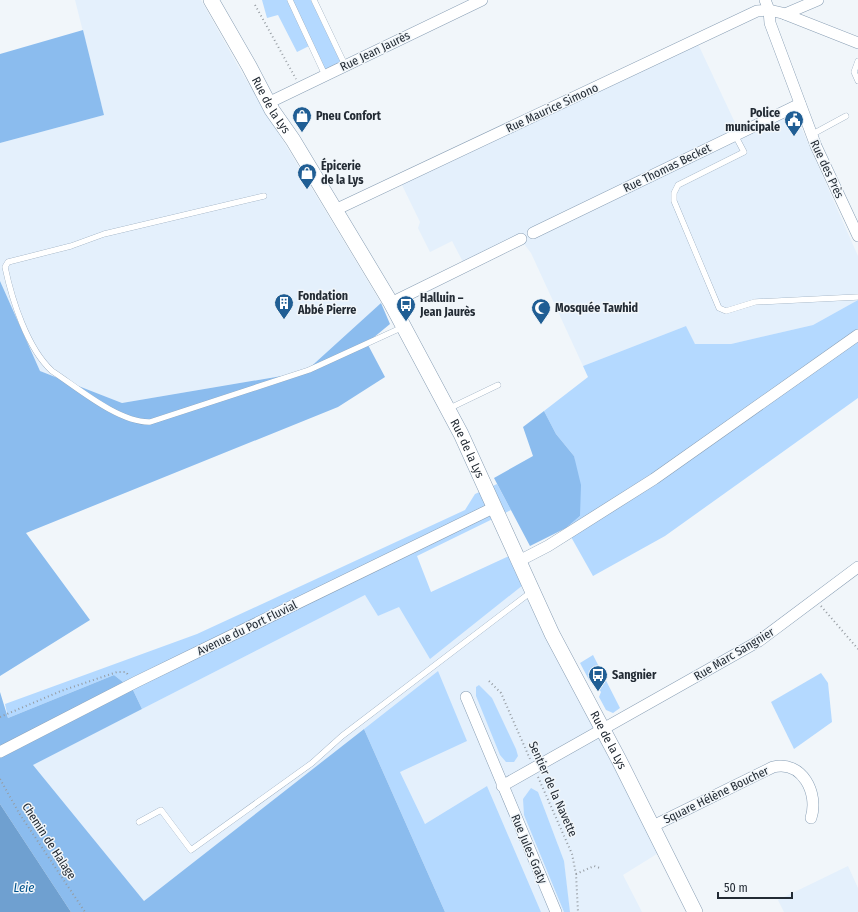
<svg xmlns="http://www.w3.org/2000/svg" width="858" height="912" font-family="'Fira Sans Condensed',sans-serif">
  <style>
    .built { fill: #e4f0fc }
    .green { fill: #b4d9ff }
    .forest { fill: #8bbcee }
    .water { fill: #6fa0d0 }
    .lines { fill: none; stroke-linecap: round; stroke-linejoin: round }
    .lane-casing { stroke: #889eb4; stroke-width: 6 }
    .street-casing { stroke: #889eb4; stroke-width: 12 }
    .secondary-casing { stroke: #889eb4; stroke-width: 16 }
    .path { stroke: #959ba1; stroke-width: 2; stroke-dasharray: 1 3; stroke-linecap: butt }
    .lane { stroke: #fff; stroke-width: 5.5 }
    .street { stroke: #fff; stroke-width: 11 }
    .secondary { stroke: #fff; stroke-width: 15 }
    .labels { text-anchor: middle; stroke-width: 3; stroke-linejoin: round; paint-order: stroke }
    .street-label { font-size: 12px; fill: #232b34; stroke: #f1f6fa }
    .poi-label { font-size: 12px; font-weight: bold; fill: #232b34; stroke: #f1f6fa; text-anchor: start }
    .water-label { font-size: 13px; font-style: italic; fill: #00528c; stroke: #f1f6fa }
  </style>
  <rect width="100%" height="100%" fill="#f1f6fa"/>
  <!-- built -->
  <g class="built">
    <path d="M75,0H201L242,73L381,303L305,372L122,403L40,371L0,281V143L104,115Z"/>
    <path d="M698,44L737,127L744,136L787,116L797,118L858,256V300L813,325L731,344H695L686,326L583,366L531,253L518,236L463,262L452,241L430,252L418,228L420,222L401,183Z"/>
    <path d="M523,585L604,749L660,852L623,875L642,912H541L487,786L425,824L400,772L438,671L144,901L32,765L365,595L378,616L398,607Z"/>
    <path d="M848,866L858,888V912H784L778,900Z"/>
  </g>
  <!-- green -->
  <g class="green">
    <path d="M262,0H311L342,64L325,70L313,44L297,52L278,15L267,18Z"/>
    <path d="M858,300V398L665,536L593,576L566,528L580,516L574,456L556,434L544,411L588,377L583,366L686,326L695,344H731L813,325Z"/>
    <path d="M497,484L511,510L417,556L431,592L509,556L523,585L430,659L399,607L378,616L365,595L142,709L133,690L114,675L8,718L5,704L197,634L465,510L475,494Z"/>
    <path d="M593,655L620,708L613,713L606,710L599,697L601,692L595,683L589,680L580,663Z"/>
    <path d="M438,671L467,741L400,772L425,824L487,786L541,912H445L364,729Z"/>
    <path d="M821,673L828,683L832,722L794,749L771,702Z"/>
    <path d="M479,685L492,698L516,749L518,756L514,762H506L500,755L476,696V687Z"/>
    <path d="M531,788L538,792L564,861L570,912H564L524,815L523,799Z"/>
  </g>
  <!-- forest -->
  <g class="forest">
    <path d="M83,30L104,115L0,143V54Z"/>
    <path d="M0,281L40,371L122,403L305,372L381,303L390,324L367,343L385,377L338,407L26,533L90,620L0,676Z"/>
    <path d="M544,411L556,434L574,456L581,485L580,516L566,528L530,546L494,478L533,456L523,427Z"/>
    <path d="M114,675L133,690L142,709L33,765L144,901L364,729L445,912H71L0,804V692L8,718Z"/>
  </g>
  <!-- water -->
  <path class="water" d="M0,804L71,912H0Z"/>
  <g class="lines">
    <defs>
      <g id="lane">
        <path d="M290,0L325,75"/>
        <path d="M314,0L345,65"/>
        <path d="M858,61L854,72L858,81"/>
        <path d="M735,135L744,152L678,185L674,193V201L719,308L726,311L755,302L858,297"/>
        <path d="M811,135L846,116"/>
        <path d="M264,196L104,234L71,246L8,262L5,267C12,300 27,348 52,371C78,388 119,423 150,422L309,370L403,327"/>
        <path d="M448,409L498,385"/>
        <path d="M139,822L161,810L191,850L312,763L342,736L531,592"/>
      </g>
      <g id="street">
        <path d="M765,0L769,10L770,23L816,146L858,236"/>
        <path d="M785,14L818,0"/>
        <path d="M268,103L482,0"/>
        <path d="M335,210L757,11L769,10L782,13L858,43"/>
        <path d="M533,233L800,104"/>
        <path d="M391,303L521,239"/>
        <path d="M519,561L548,546L654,479L858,335"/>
        <path d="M466,697L556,912"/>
        <path d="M0,752L136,682L495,507"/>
        <path d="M502,786L759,641L858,567"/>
        <path d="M653,826L773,767C802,760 819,793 811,818"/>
      </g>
      <g id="secondary">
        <path id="s1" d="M211,0L249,66L272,110L293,140L391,303L461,434L552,634L619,760L695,912"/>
      </g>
    </defs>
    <!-- lane casing -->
    <use href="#lane" class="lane-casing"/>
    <!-- street casing -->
    <use href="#street" class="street-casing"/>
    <!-- secondary casing -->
    <use href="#secondary" class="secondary-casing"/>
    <!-- path -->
    <g class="path">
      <path d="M255,5L296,79"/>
      <path d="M821,606L858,649"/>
      <path d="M489,681L501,693L530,759"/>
      <path d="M0,717L61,691L117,672H126L129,676"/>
      <path d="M538,777L572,854L576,874L578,912"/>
      <path d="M0,779L19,813L85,912"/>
      <path d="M576,874L594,866L600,868"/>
    </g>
    <!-- lane -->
    <use href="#lane" class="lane"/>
    <!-- street -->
    <use href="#street" class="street"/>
    <!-- secondary -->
    <use href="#secondary" class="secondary"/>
  </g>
  <!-- icons -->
  <defs>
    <symbol id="shop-pin" viewBox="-11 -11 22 30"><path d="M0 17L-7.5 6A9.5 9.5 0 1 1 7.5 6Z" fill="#205e94" stroke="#f1f6fa"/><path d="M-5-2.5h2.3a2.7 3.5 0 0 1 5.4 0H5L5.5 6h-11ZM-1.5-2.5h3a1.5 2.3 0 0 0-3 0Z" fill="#fff"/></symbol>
    <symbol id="civic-pin" viewBox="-11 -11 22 30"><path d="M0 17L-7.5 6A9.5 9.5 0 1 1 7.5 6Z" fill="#205e94" stroke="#f1f6fa"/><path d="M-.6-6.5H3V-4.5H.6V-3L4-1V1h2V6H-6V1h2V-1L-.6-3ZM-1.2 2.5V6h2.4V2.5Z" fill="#fff"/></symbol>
    <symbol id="building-pin" viewBox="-11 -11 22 30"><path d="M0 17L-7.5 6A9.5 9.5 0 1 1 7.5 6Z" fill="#205e94" stroke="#f1f6fa"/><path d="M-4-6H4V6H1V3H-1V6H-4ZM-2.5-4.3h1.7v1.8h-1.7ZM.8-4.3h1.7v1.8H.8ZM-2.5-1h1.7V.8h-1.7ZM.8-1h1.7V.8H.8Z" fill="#fff"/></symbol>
    <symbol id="bus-pin" viewBox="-11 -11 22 30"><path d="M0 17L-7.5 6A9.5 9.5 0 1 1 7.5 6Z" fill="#205e94" stroke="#f1f6fa"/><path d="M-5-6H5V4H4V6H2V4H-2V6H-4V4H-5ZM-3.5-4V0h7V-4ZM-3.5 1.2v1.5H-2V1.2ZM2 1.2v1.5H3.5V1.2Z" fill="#fff"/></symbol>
    <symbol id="mosque-pin" viewBox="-11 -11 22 30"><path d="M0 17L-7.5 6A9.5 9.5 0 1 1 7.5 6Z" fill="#205e94" stroke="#f1f6fa"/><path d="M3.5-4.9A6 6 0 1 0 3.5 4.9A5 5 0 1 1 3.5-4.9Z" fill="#fff"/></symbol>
  </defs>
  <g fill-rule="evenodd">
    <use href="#shop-pin" x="291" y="105" width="22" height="30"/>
    <use href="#civic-pin" x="783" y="109" width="22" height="30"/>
    <use href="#shop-pin" x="296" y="162" width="22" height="30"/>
    <use href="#building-pin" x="273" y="292" width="22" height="30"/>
    <use href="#bus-pin" x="395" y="294" width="22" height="30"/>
    <use href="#mosque-pin" x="530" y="297" width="22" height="30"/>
    <use href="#bus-pin" x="587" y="664" width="22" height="30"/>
  </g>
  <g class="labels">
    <!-- street labels -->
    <g class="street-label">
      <text transform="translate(375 51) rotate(-26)" y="4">Rue Jean Jaurès</text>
      <text dy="4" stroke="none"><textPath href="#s1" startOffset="121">Rue de la Lys</textPath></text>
      <text transform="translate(552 108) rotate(-25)" y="4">Rue Maurice Simono</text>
      <text transform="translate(667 168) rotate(-26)" y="4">Rue Thomas Becket</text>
      <text transform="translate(827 169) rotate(65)" y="4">Rue des Près</text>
      <text dy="4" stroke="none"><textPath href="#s1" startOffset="517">Rue de la Lys</textPath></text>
      <text transform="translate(247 628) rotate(-26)" y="4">Avenue du Port Fluvial</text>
      <text transform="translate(734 654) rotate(-31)" y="4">Rue Marc Sangnier</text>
      <text dy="4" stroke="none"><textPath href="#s1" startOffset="841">Rue de la Lys</textPath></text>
      <text transform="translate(553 789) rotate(66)" y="4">Sentier de la Navette</text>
      <text transform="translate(716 795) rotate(-26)" y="4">Square Hélène Boucher</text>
      <text transform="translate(49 841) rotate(57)" y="4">Chemin de Halage</text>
      <text transform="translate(529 849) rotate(67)" y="4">Rue Jules Graty</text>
    </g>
    <!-- poi labels -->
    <g class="poi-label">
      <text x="780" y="117" text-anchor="end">Police<tspan x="780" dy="14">municipale</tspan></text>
      <text x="316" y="120">Pneu Confort</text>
      <text x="321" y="170">Épicerie<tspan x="321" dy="14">de la Lys</tspan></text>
      <text x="298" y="300">Fondation<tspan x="298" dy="14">Abbé Pierre</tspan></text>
      <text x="420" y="302">Halluin –<tspan x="420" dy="14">Jean Jaurès</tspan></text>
      <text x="555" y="312">Mosquée Tawhid</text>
      <text x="612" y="679">Sangnier</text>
    </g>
    <!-- water labels -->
    <g class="water-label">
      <text x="24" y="892">Leie</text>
    </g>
  </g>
  <!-- scale -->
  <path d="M718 892v6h74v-6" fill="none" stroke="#232b34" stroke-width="2"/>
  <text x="724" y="892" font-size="12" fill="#232b34" stroke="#f1f6fa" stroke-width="3" paint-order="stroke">50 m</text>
</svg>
